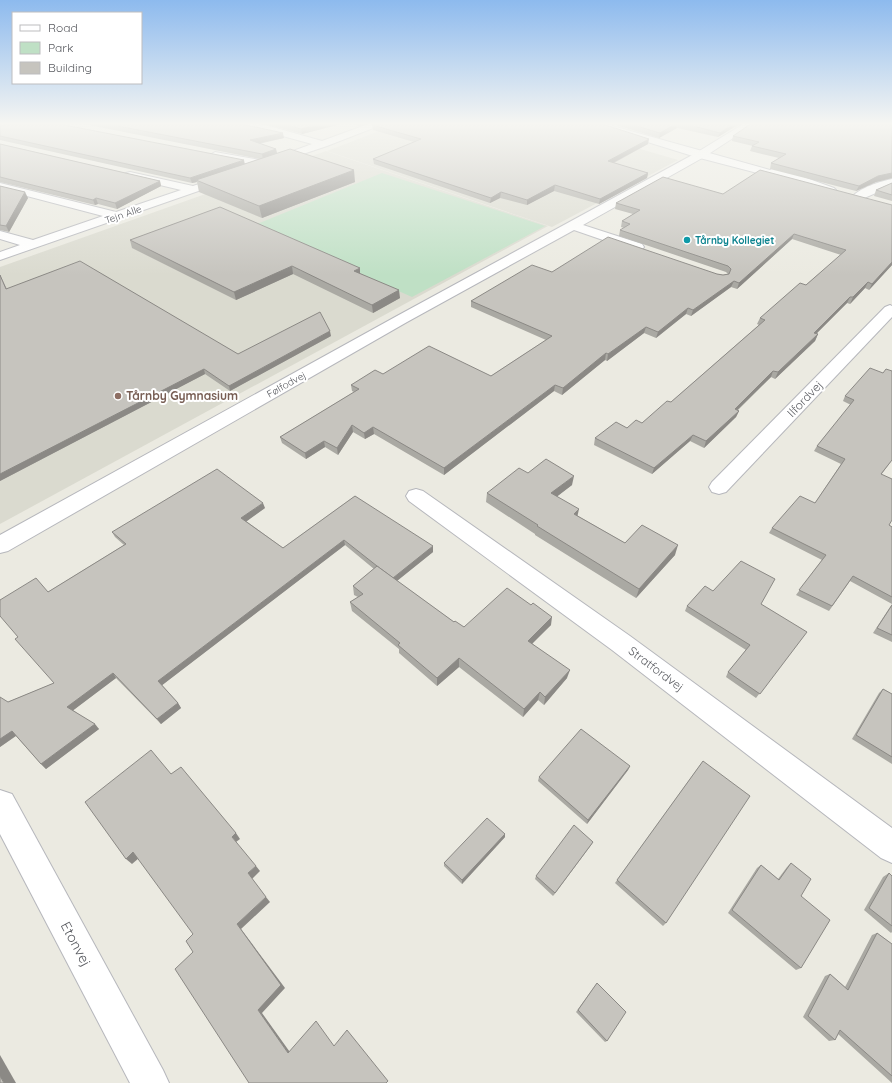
<svg xmlns="http://www.w3.org/2000/svg" width="892" height="1083" font-family="Quicksand,sans-serif">
  <style>
    .education { fill: #dadacf }
    .green { fill: #bfe0c5 }
    .lines { fill: none; stroke-linecap: round; stroke-linejoin: round }
    .street-casing { stroke: #b6b7bc; stroke-width: 2 }
    .secondary-casing { stroke: #b6b8be; stroke-width: 2 }
    .street { fill: #fff; fill-rule: evenodd }
    .secondary { fill: #fff; fill-rule: evenodd }
    .wall { fill: #aaa9a3 }
    .shaded-wall { fill: #8b8985 }
    .building { fill: #c6c4be; stroke: #8b8985 }
    .culture-dot { fill: #0f9aa8; stroke: #fff; stroke-width: 1.5 }
    .education-dot { fill: #8d6e63; stroke: #fff; stroke-width: 1.5 }
    .labels { text-anchor: middle; stroke-width: 4; stroke-linejoin: round; paint-order: stroke }
    .far-street-label { font-size: 10px; fill: #595b60; stroke: #fff }
    .far-culture-label { font-size: 10px; font-weight: bold; fill: #0d838f; stroke: #fff; text-anchor: start }
    .education-label { font-size: 12px; font-weight: bold; fill: #785e54; stroke: #fff; text-anchor: start }
    .street-label { font-size: 12px; fill: #595b60; stroke: #fff }
    .near-street-label { font-size: 14px; fill: #595b60; stroke: #fff }
  </style>
  <rect width="100%" height="100%" fill="#ebeae1"/>
  <!-- education -->
  <g class="education">
    <path d="M400,123H552L678,160L552,227L327,151Z"/>
    <path d="M326,151L548,226L0,524V267Z"/>
  </g>
  <!-- green -->
  <path class="green" d="M382,173L545,226L412,297L252,226Z"/>
  <g class="lines">
    <defs>
      <g id="street">
        <path d="M230,123H254L269,126L322,141L371,123H386L327,146L264,167L215,158L210,155L215,152L266,161L312,144L268,132L234,126Z"/>
        <path d="M745,123H756L704,157L583,225L642,244L644,247L642,250H632L574,230L407,322L8,551L0,553V535L397,316L696,153Z"/>
        <path d="M130,172L193,186L226,175L232,178L230,180L0,260V252L20,245L0,239V231L33,240L103,216L0,189V183L116,212L181,190L126,177L124,175L126,173Z"/>
        <path d="M892,179V186L862,199H854L852,197C859,188 881,181 892,179Z"/>
        <path d="M890,305L892,306V317L726,492L719,494L712,492L709,487L712,482L885,307Z"/>
        <path d="M416,489L423,491L630,636L892,828V863L881,858L612,650L409,501L406,496L409,491Z"/>
        <path d="M0,790L12,794L163,1070L169,1083H130L0,834Z"/>
      </g>
      <path id="secondary" d="M586,123H602L770,170L775,167L779,168L834,188L836,190L834,192H826L792,180L788,181L696,157Z"/>
    </defs>
    <!-- street casing -->
    <use href="#street" class="street-casing"/>
    <!-- secondary casing -->
    <use href="#secondary" class="secondary-casing"/>
    <!-- street -->
    <use href="#street" class="street"/>
    <!-- secondary -->
    <use href="#secondary" class="secondary"/>
  </g>
  <!-- wall -->
  <g class="wall">
    <path d="M79,123H237L284,138L259,144L276,149L277,153L355,182L262,218L199,192L197,182L192,183L0,140V126L245,164L260,159Z"/>
    <path d="M262,123H345L302,134Z"/>
    <path d="M351,123H366L359,126Z"/>
    <path d="M609,123H741L718,137L677,128L659,138Z"/>
    <path d="M892,123V178L876,182L856,191L770,169L771,163L779,158L750,151L752,146H753L732,141L733,136Z"/>
    <path d="M372,125L648,144L614,163L648,173L647,178L599,204L554,191L527,205L500,198L490,203L374,164L373,159L414,142L373,130Z"/>
    <path d="M0,144L160,181L161,186L117,209L98,204L95,205L0,182Z"/>
    <path d="M892,183V201L874,196L876,190Z"/>
    <path d="M0,186L28,198L9,232L0,230Z"/>
    <path d="M723,194L892,265L869,290L865,288L850,304L847,303L816,334H818L815,341L775,379L771,377L738,410L739,411L736,417L704,448L690,441L652,474L594,445L595,438L642,423L671,402L759,325L757,324L760,318L806,285L841,255L792,239L737,289L731,287L691,316L686,314L656,338L644,333L607,361L605,360L562,395L554,391L444,475L374,434L365,439L353,432L338,455L325,447L306,459L282,443L280,437L354,392L352,391L351,385L383,374L491,376L546,340L471,307V301L552,272L717,274L723,275L728,274L726,272L619,236L620,230L624,228L621,227L622,221L633,214L615,209L616,203Z"/>
    <path d="M130,240L360,268V273L400,298L373,313L293,274L236,300L132,248Z"/>
    <path d="M0,275L7,289L238,354L331,336L230,391L205,374L0,481Z"/>
    <path d="M892,371V460L881,475L889,525L892,527V642L873,633L892,604L850,581L829,611L796,595L822,560L769,533L772,528L815,503L841,464L814,451L817,446L851,405L843,401L845,396L883,373Z"/>
    <path d="M528,473L572,485L557,496L578,516L625,543L675,555L636,598L535,535V534L486,502L487,493Z"/>
    <path d="M355,496L433,552L397,581L454,622L464,627L551,625L532,643L567,678L544,705L538,700L523,717L459,667L437,686L399,653V649L352,611L350,602L358,597L354,595L353,586L374,569L345,545L162,685L178,703L181,708L161,724L116,678L73,710L99,729L46,769L41,764L16,736L0,747L8,702L54,683L18,637L48,592L124,545L115,537L112,532L265,508L246,521L283,548Z"/>
    <path d="M713,591L761,604L803,637L756,698L726,677L728,672L746,650L685,611L687,606Z"/>
    <path d="M883,689L892,694V764L852,739L879,693Z"/>
    <path d="M703,761L666,923L663,926L615,883Z"/>
    <path d="M630,766L628,770L587,824L538,781L539,777Z"/>
    <path d="M505,834V837L462,884L444,866V863Z"/>
    <path d="M593,842L591,845L553,896L535,879L536,876Z"/>
    <path d="M791,863L801,896V968L796,970L728,913L757,868L761,865L778,879L787,867Z"/>
    <path d="M889,873L892,876V932L891,933L864,910L883,877Z"/>
    <path d="M877,933L892,944V1083L838,1034L835,1040L829,1041L803,1017L825,976L830,974L845,987L872,935Z"/>
    <path d="M597,983L607,1041L605,1042L576,1012Z"/>
  </g>
  <!-- shaded-wall -->
  <g class="shaded-wall">
    <path d="M324,123H345L302,134L301,129Z"/>
    <path d="M359,123H366L359,126Z"/>
    <path d="M677,123H678L677,128L659,138L660,133Z"/>
    <path d="M735,123H741L718,137L720,133Z"/>
    <path d="M283,133L284,138L251,145L250,140Z"/>
    <path d="M649,139L648,144L607,166L608,161Z"/>
    <path d="M276,149L277,154L263,159L262,154Z"/>
    <path d="M244,160L245,165L196,180L197,182L192,183L190,178Z"/>
    <path d="M354,170L355,182L262,218L259,206Z"/>
    <path d="M648,173L647,178L599,204L600,199Z"/>
    <path d="M892,173V178L876,182L856,191L859,186L878,176Z"/>
    <path d="M160,181L161,186L117,209L115,203Z"/>
    <path d="M555,185L554,191L527,205V200Z"/>
    <path d="M25,192L28,198L9,232L6,226Z"/>
    <path d="M501,192L500,198L490,203L491,198Z"/>
    <path d="M96,198L98,204L95,205L93,200Z"/>
    <path d="M794,234L792,239L737,289L739,283Z"/>
    <path d="M892,262V265L869,290L872,284Z"/>
    <path d="M292,266L293,274L236,300L234,292Z"/>
    <path d="M360,268V276L354,271Z"/>
    <path d="M734,281L731,287L691,316L693,310Z"/>
    <path d="M868,282L865,288L850,304L853,297Z"/>
    <path d="M399,290L400,298L373,313L372,305Z"/>
    <path d="M850,297L847,303L811,339L814,333Z"/>
    <path d="M688,308L686,314L656,338L658,332Z"/>
    <path d="M646,327L644,333L607,361L608,354Z"/>
    <path d="M330,331L331,336L230,391L229,386Z"/>
    <path d="M818,334L815,341L775,379L778,372Z"/>
    <path d="M606,353L605,360L562,395L563,388Z"/>
    <path d="M204,369L205,374L0,481V474Z"/>
    <path d="M773,371L771,377L732,415L735,409Z"/>
    <path d="M555,385L554,391L444,475V468Z"/>
    <path d="M739,411L736,417L704,448L706,441Z"/>
    <path d="M352,425L353,432L338,455L337,448Z"/>
    <path d="M373,427L374,434L365,439L364,433Z"/>
    <path d="M693,435L690,441L652,474L654,468Z"/>
    <path d="M324,441L325,447L306,459L305,453Z"/>
    <path d="M574,476L572,485L550,502L551,493Z"/>
    <path d="M263,503L265,508L243,524L241,518Z"/>
    <path d="M579,509L577,518L574,514Z"/>
    <path d="M344,540L345,545L161,686L158,681Z"/>
    <path d="M678,545L675,555L636,598L639,589Z"/>
    <path d="M433,546V552L393,584L392,579Z"/>
    <path d="M552,617L551,625L527,649L528,641Z"/>
    <path d="M459,658V667L437,686V678Z"/>
    <path d="M570,670L567,678L544,705L545,697Z"/>
    <path d="M113,673L116,678L71,712L67,707Z"/>
    <path d="M540,692L538,700L523,717L524,709Z"/>
    <path d="M178,703L181,708L161,724L157,719Z"/>
    <path d="M95,724L99,729L46,769L41,764Z"/>
    <path d="M12,731L17,735L0,747V739Z"/>
    <path d="M630,766L628,770L587,824L588,820Z"/>
    <path d="M236,833L240,839L236,842L232,837Z"/>
    <path d="M505,834V837L462,884V880Z"/>
    <path d="M593,842L591,845L553,896L555,893Z"/>
    <path d="M133,852L139,858L132,864L126,859Z"/>
    <path d="M256,866L260,871L252,879L248,873Z"/>
    <path d="M266,897L270,902L241,929L285,988L262,1013L292,1055L288,1053L258,1010L237,924Z"/>
    <path d="M0,1055L16,1083H4L0,1076Z"/>
  </g>
  <!-- building -->
  <g class="building">
    <path d="M10,123H54L244,160L190,178L0,136V126Z"/>
    <path d="M102,123H237L283,133L250,140L276,149L262,154Z"/>
    <path d="M280,123H324L301,129Z"/>
    <path d="M376,123H599L649,139L608,161L648,173L600,199L555,185L527,200L501,192L491,198L373,159L421,139L372,125Z"/>
    <path d="M626,123H677L660,133Z"/>
    <path d="M681,123H735L720,133Z"/>
    <path d="M752,123H892V173L878,176L859,186L771,163L786,154L752,146L759,142L733,136Z"/>
    <path d="M0,144L160,181L115,203L96,198L93,200L0,177Z"/>
    <path d="M290,149L354,170L259,206L196,180Z"/>
    <path d="M760,170L892,205V262L872,284L868,282L853,297H850L814,333L818,334L778,372L773,371L735,409L739,411L706,441L693,435L654,468L595,438L616,422L627,428L636,420L642,423L667,401L671,402L765,320L760,318L800,283L806,285L846,250L794,234L739,283L734,281L693,310L688,308L658,332L646,327L608,354L606,353L563,388L555,385L444,468L373,427L364,433L352,425L337,448L324,441L305,453L280,437L359,389L351,385L375,370L383,374L429,346L491,376L552,336L471,301L532,265L552,272L608,237L717,274L723,275L729,274L731,269L728,266L620,230L630,224L622,221L640,210L616,203L663,177L723,194Z"/>
    <path d="M892,183V195L876,190Z"/>
    <path d="M0,186L25,192L6,226L0,225Z"/>
    <path d="M220,207L360,268L354,271L399,290L372,305L292,266L234,292L130,240Z"/>
    <path d="M80,261L238,354L320,312L330,331L229,386L204,369L0,474V275L6,289Z"/>
    <path d="M870,368L883,373L886,369L892,371V460L881,474L892,479V520L889,525L892,527V597L853,576L832,606L799,590L826,555L772,528L800,496L815,503L845,459L817,446L854,400L845,396Z"/>
    <path d="M546,459L574,476L551,493L579,509L574,514L625,543L642,525L678,545L639,589L537,526L538,525L487,493L519,468L528,473Z"/>
    <path d="M217,469L263,503L241,518L283,548L355,496L433,546L393,578L377,566L344,540L158,681L178,703L157,719L113,673L67,707L95,724L41,764L12,731L0,739V697L8,702L54,683L15,639L18,637L0,616V600L36,578L48,592L126,544L112,532Z"/>
    <path d="M741,561L775,579L761,604L807,632L760,694L728,672L750,645L687,606L705,586L713,591Z"/>
    <path d="M377,566L454,622L455,621L464,627L507,588L531,605L533,603L552,617L528,641L570,670L545,697L540,692L524,709L459,658L437,678L398,645L400,643L350,602L363,594L353,586Z"/>
    <path d="M892,605V635L877,628Z"/>
    <path d="M883,689L892,694V757L856,735Z"/>
    <path d="M581,729L630,766L588,820L539,777Z"/>
    <path d="M151,750L171,774L181,767L236,833L232,837L256,866L248,873L266,897L237,924L281,985L258,1010L288,1053L316,1021L334,1046L347,1030L388,1081L386,1083H249L175,969L193,952L186,941L193,934L133,852L126,859L85,802Z"/>
    <path d="M703,761L750,796L666,923L617,880Z"/>
    <path d="M487,818L505,834L462,880L444,863Z"/>
    <path d="M574,825L593,842L555,893L536,876Z"/>
    <path d="M791,863L811,879L801,896L830,920L801,968L732,910L761,865L779,880Z"/>
    <path d="M889,873L892,876V926L869,908Z"/>
    <path d="M877,933L892,944V1076L840,1030L835,1040L808,1016L830,974L848,990Z"/>
    <path d="M597,983L626,1012L607,1041L578,1010Z"/>
    <path d="M0,1076L4,1083H0Z"/>
  </g>
  <!-- sky -->
  <linearGradient id="sky" x2="0" y2="1"><stop stop-color="#8dbaee"/><stop offset="0.45" stop-color="#f6f6f2"/><stop offset="1" stop-color="#f6f6f2" stop-opacity="0"/></linearGradient>
  <rect width="892" height="275" fill="url(#sky)"/>
  <!-- markers -->
  <circle class="culture-dot" cx="687" cy="240" r="4"/>
  <circle class="education-dot" cx="118" cy="396" r="4"/>
  <g class="labels">
    <!-- far-street labels -->
    <g class="far-street-label">
      <text transform="translate(123 214) rotate(-19)" y="4">Tejn Alle</text>
      <text transform="translate(286 384) rotate(-29)" y="4">Følfodvej</text>
    </g>
    <!-- far-culture labels -->
    <g class="far-culture-label">
      <text x="695" y="244">Tårnby Kollegiet</text>
    </g>
    <!-- education labels -->
    <g class="education-label">
      <text x="126" y="400">Tårnby Gymnasium</text>
    </g>
    <!-- street labels -->
    <g class="street-label">
      <text transform="translate(805 399) rotate(-46)" y="4">Ilfordvej</text>
      <text transform="translate(656 669) rotate(37)" y="4">Stratfordvej</text>
    </g>
    <!-- near-street labels -->
    <g class="near-street-label">
      <text transform="translate(76 944) rotate(62)" y="5">Etonvej</text>
    </g>
  </g>
  <!-- legend -->
  <rect x="12" y="12" width="130" height="72" fill="#ffffff" stroke="#bdbdbf"/>
  <rect x="20" y="25" width="20" height="6" fill="#ffffff" stroke="#bdbdbf"/>
  <text x="48" y="32" font-size="12" fill="#595b60">Road</text>
  <rect x="20" y="42" width="20" height="12" fill="#bfe0c5" stroke="#bdbdbf"/>
  <text x="48" y="52" font-size="12" fill="#595b60">Park</text>
  <rect x="20" y="62" width="20" height="12" fill="#c6c4be" stroke="#bdbdbf"/>
  <text x="48" y="72" font-size="12" fill="#595b60">Building</text>
</svg>
